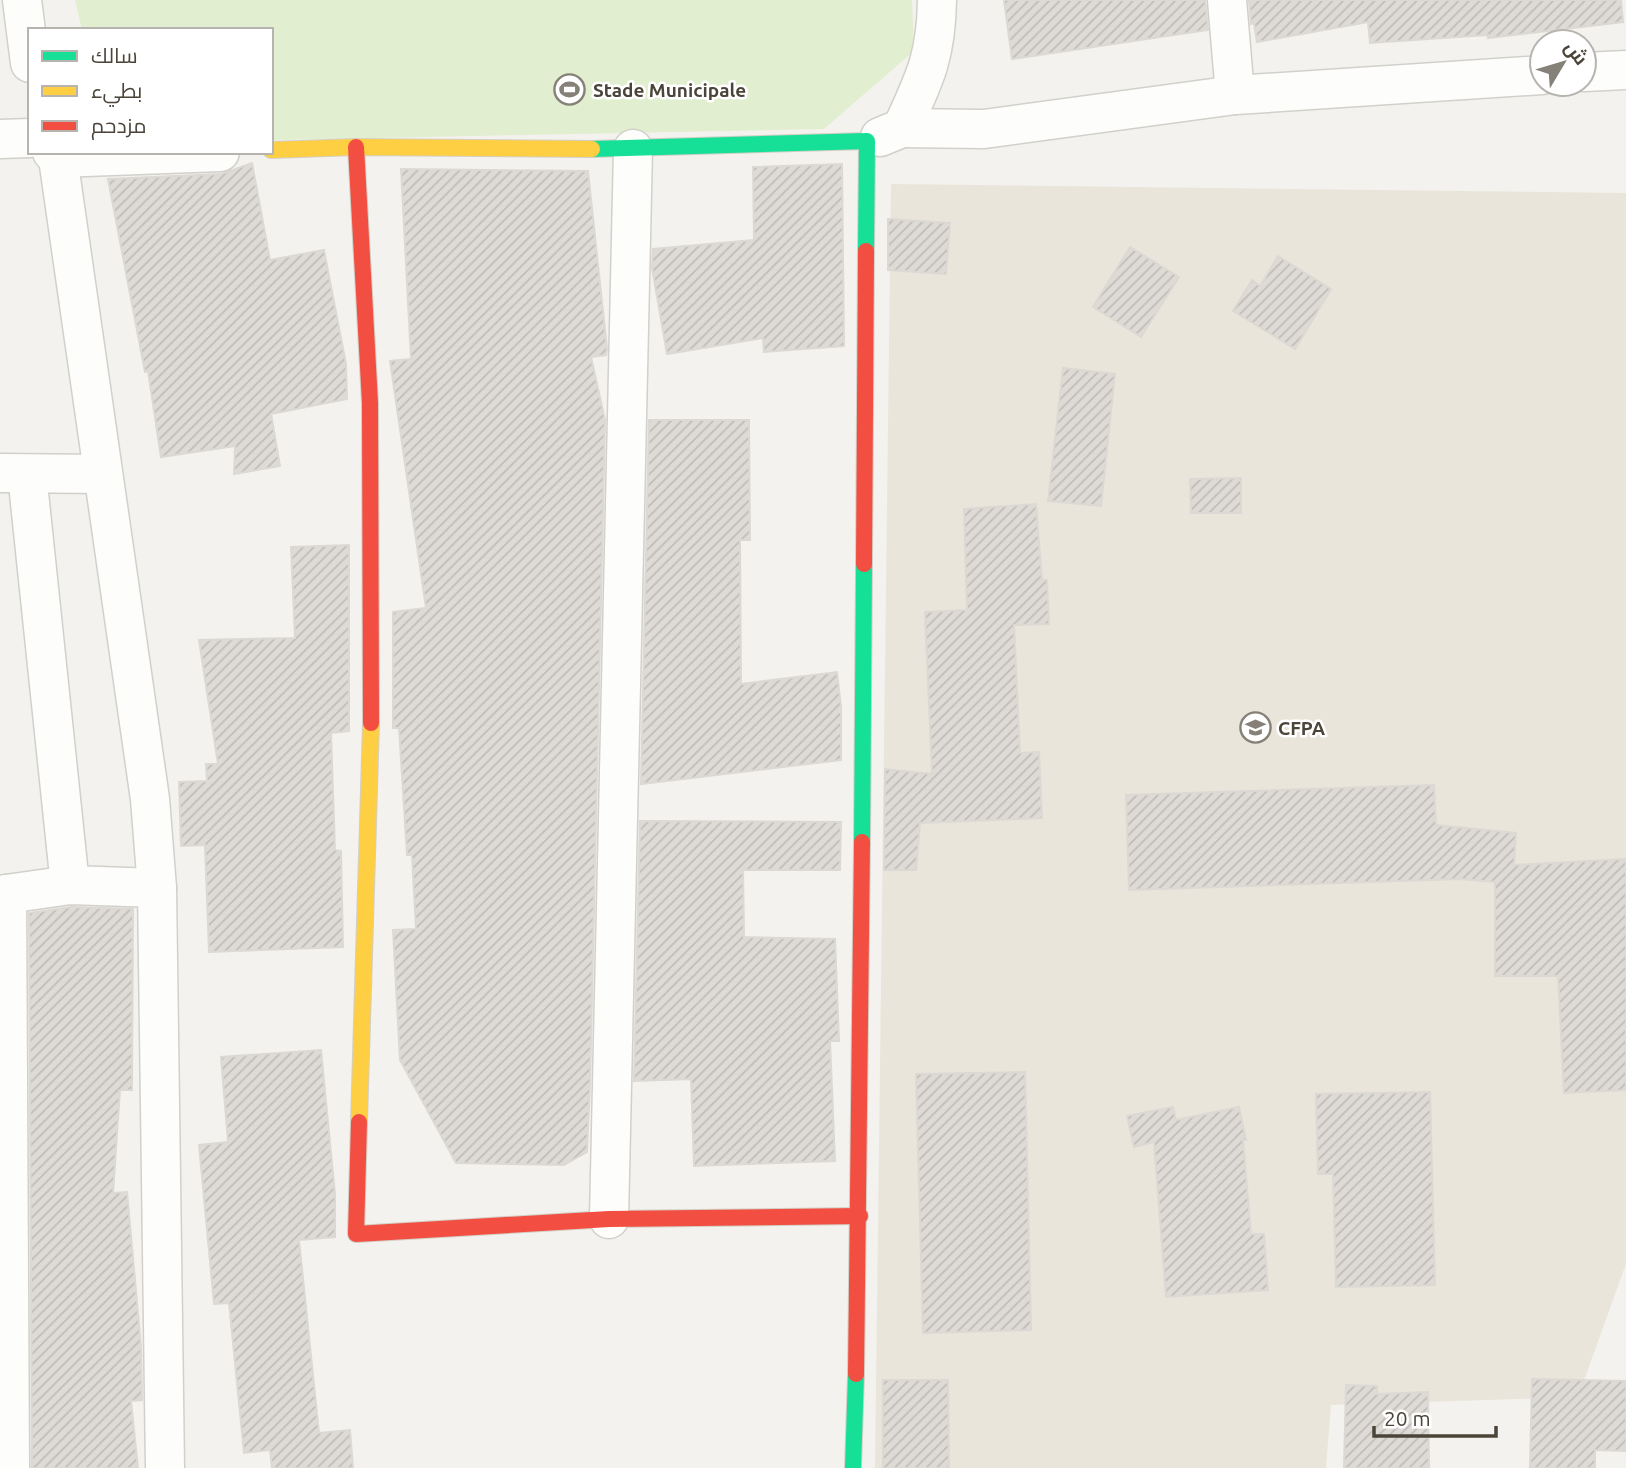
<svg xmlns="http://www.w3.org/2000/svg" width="1626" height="1468" font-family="Ubuntu,Cairo,sans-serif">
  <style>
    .education { fill: #eae5da }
    .green { fill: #e1eecf }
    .building { fill: url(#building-hatch); stroke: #dcd9d4; stroke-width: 2 }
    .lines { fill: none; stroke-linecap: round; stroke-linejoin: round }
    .street-casing { stroke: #d2d0cb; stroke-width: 41 }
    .fast-casing { stroke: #d3cfc5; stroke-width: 18 }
    .slow-casing { stroke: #d3cfc5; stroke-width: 18 }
    .jam-casing { stroke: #d3cfc5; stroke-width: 18 }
    .street { stroke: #fdfdfc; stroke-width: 38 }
    .fast { stroke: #16e098; stroke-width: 16 }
    .slow { stroke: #ffcf43; stroke-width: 16 }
    .jam { stroke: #f24e42; stroke-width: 16 }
    .labels { text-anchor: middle; stroke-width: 5; stroke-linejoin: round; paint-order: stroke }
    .poi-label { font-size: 19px; font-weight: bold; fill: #4b4439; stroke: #fff; text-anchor: start }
  </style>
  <defs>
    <pattern id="building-hatch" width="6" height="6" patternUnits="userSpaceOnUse" patternTransform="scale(1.75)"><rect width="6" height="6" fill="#dedbd6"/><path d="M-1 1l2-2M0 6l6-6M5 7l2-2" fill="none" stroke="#c0bdb8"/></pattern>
  </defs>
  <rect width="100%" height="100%" fill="#f4f2ee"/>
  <!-- education -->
  <path class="education" d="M891,184L1626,193V1264L1578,1397L1331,1405L1326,1468H875Z"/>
  <!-- green -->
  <path class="green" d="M75,0H912L914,51L824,129L271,140V30H82Z"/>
  <!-- building -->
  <g class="building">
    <path d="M1004,0H1205L1208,30L1012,59Z"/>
    <path d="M1249,0H1621L1623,22L1488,38V35L1370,43L1368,22L1257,42L1254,23L1251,24Z"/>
    <path d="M252,163L270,260L324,250L346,364L347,399L271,414L280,466L234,474L235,446L161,457L148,371L145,372L108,179L221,174Z"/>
    <path d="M842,164L844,346L764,352L763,338L667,354L652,268L653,249L754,240L753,167Z"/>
    <path d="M401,169L588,171L607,349L606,355L591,357L605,420L590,1083L587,1152L564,1165L456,1163L400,1060L393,930L416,929L412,855H407L399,728H393V612L426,608L390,361L411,359Z"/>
    <path d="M888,219L950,223L946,274L888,270Z"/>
    <path d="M1130,247L1179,277L1141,337L1093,307Z"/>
    <path d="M1278,256L1331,289L1295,349L1233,311L1252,280L1260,286Z"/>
    <path d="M1063,368L1115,374L1101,506L1048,501Z"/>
    <path d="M649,420H749L750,540H740L741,684L837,672L841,707V760L641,784Z"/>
    <path d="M1241,478V513H1191L1190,479Z"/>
    <path d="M1036,504L1042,580H1047L1049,624L1014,625L1020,753L1039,752L1042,818L920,823L916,870H884L885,769L932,774L925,612L967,610L964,509Z"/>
    <path d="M349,545V731L331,733L335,850L341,851L343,947L209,952L205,845L181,846L179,782L207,781L206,764H218L199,640L295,638L291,547Z"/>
    <path d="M1434,785L1436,825L1516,833L1514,865L1626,859V1090L1564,1093L1558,976H1495V882L1460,879L1129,890L1126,795Z"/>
    <path d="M640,821L841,822L840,870H743L744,937L835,939L839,1041H830L835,1161L694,1166L691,1079L634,1081Z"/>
    <path d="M71,907L133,909L132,1090H120L113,1193L127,1192L141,1346L142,1400L131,1401L138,1468H32L29,913Z"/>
    <path d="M321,1050L335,1194V1237L299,1240L319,1433L350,1430L353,1468H272L270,1450L244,1453L229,1303L214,1304L199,1145L228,1142L221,1057Z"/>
    <path d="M1025,1072L1031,1330L923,1333L916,1074Z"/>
    <path d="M1430,1092L1435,1285L1336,1287L1333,1174H1318L1316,1094Z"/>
    <path d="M1173,1107L1176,1120L1239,1107L1246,1140H1243L1251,1234H1264L1268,1290L1166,1297L1154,1142L1134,1147L1127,1116Z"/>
    <path d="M1532,1379L1626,1381V1451L1595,1450V1468H1530Z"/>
    <path d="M883,1380H948L949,1468H883Z"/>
    <path d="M1346,1385L1377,1386V1394L1428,1392L1429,1468H1344Z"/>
  </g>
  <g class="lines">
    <defs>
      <g id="street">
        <path d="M22,0L30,63"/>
        <path d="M1227,0L1235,95"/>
        <path d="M1584,72L1626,70"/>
        <path d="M902,128L984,129L1235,95L1542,75"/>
        <path d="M880,137L902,128C925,78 936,57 937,0"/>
        <path d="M0,139L30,138"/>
        <path d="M52,152L58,158L150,799L157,888L165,1468"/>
        <path d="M58,158L220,152"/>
        <path d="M2,473L101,474"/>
        <path d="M27,474L70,885"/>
        <path d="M7,894L10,1468"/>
        <path d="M0,895L70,885L157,888"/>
        <path d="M609,1219L633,149"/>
      </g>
      <g id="fast">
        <path d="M592,149L867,141L866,251"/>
        <path d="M862,842L864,564"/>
        <path d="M853,1468L856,1374"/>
      </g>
      <g id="slow">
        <path d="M271,150L356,147L592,149"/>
        <path d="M359,1122L371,723"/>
      </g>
      <g id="jam">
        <path d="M356,147L370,403L371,723"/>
        <path d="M864,564L866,251"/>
        <path d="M359,1122L356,1234L609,1219L860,1216"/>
        <path d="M856,1374L862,842"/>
      </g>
    </defs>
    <!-- street casing -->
    <use href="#street" class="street-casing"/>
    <!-- fast casing -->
    <use href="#fast" class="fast-casing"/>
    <!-- slow casing -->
    <use href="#slow" class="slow-casing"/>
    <!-- jam casing -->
    <use href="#jam" class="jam-casing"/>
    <!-- street -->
    <use href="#street" class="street"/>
    <!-- fast -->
    <use href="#fast" class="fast"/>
    <!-- slow -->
    <use href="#slow" class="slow"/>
    <!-- jam -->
    <use href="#jam" class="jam"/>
  </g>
  <!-- icons -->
  <defs>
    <symbol id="stadium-ring" viewBox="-11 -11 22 22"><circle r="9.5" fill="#fff" stroke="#868178" stroke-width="1.5"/><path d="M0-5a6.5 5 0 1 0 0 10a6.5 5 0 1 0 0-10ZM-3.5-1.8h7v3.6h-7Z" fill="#868178"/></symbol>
    <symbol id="university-ring" viewBox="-11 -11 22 22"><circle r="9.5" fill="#fff" stroke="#868178" stroke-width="1.5"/><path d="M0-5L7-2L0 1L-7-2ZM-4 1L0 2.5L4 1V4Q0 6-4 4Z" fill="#868178"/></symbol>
  </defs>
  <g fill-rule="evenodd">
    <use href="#stadium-ring" x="552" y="72" width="35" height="35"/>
    <use href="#university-ring" x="1238" y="710" width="35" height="35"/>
  </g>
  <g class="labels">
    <!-- poi labels -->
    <g class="poi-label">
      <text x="593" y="97">Stade Municipale</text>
      <text x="1278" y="735">CFPA</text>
    </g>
  </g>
  <!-- legend -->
  <rect x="28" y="28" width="245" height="126" fill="#ffffff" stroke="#b7b4b0" stroke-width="2"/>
  <rect x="42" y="51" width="35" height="10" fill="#16e098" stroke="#b7b4b0" stroke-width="2"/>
  <text x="91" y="63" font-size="21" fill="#4b4439">سالك</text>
  <rect x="42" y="86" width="35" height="10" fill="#ffcf43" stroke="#b7b4b0" stroke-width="2"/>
  <text x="91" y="98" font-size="21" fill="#4b4439">بطيء</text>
  <rect x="42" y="121" width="35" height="10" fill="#f24e42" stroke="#b7b4b0" stroke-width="2"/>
  <text x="91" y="133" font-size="21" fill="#4b4439">مزدحم</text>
  <!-- north arrow -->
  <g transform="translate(1563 63) rotate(52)"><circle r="33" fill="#ffffff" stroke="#b7b4b0" stroke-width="2"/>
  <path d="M0-5L12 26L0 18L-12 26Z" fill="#868178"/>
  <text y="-10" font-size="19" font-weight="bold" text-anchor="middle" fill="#4b4439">ش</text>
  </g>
  <!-- scale -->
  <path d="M1374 1426v10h122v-10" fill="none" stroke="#4b4439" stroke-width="3.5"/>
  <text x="1384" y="1426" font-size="21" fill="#4b4439" stroke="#ffffff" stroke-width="5" paint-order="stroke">20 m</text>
</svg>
